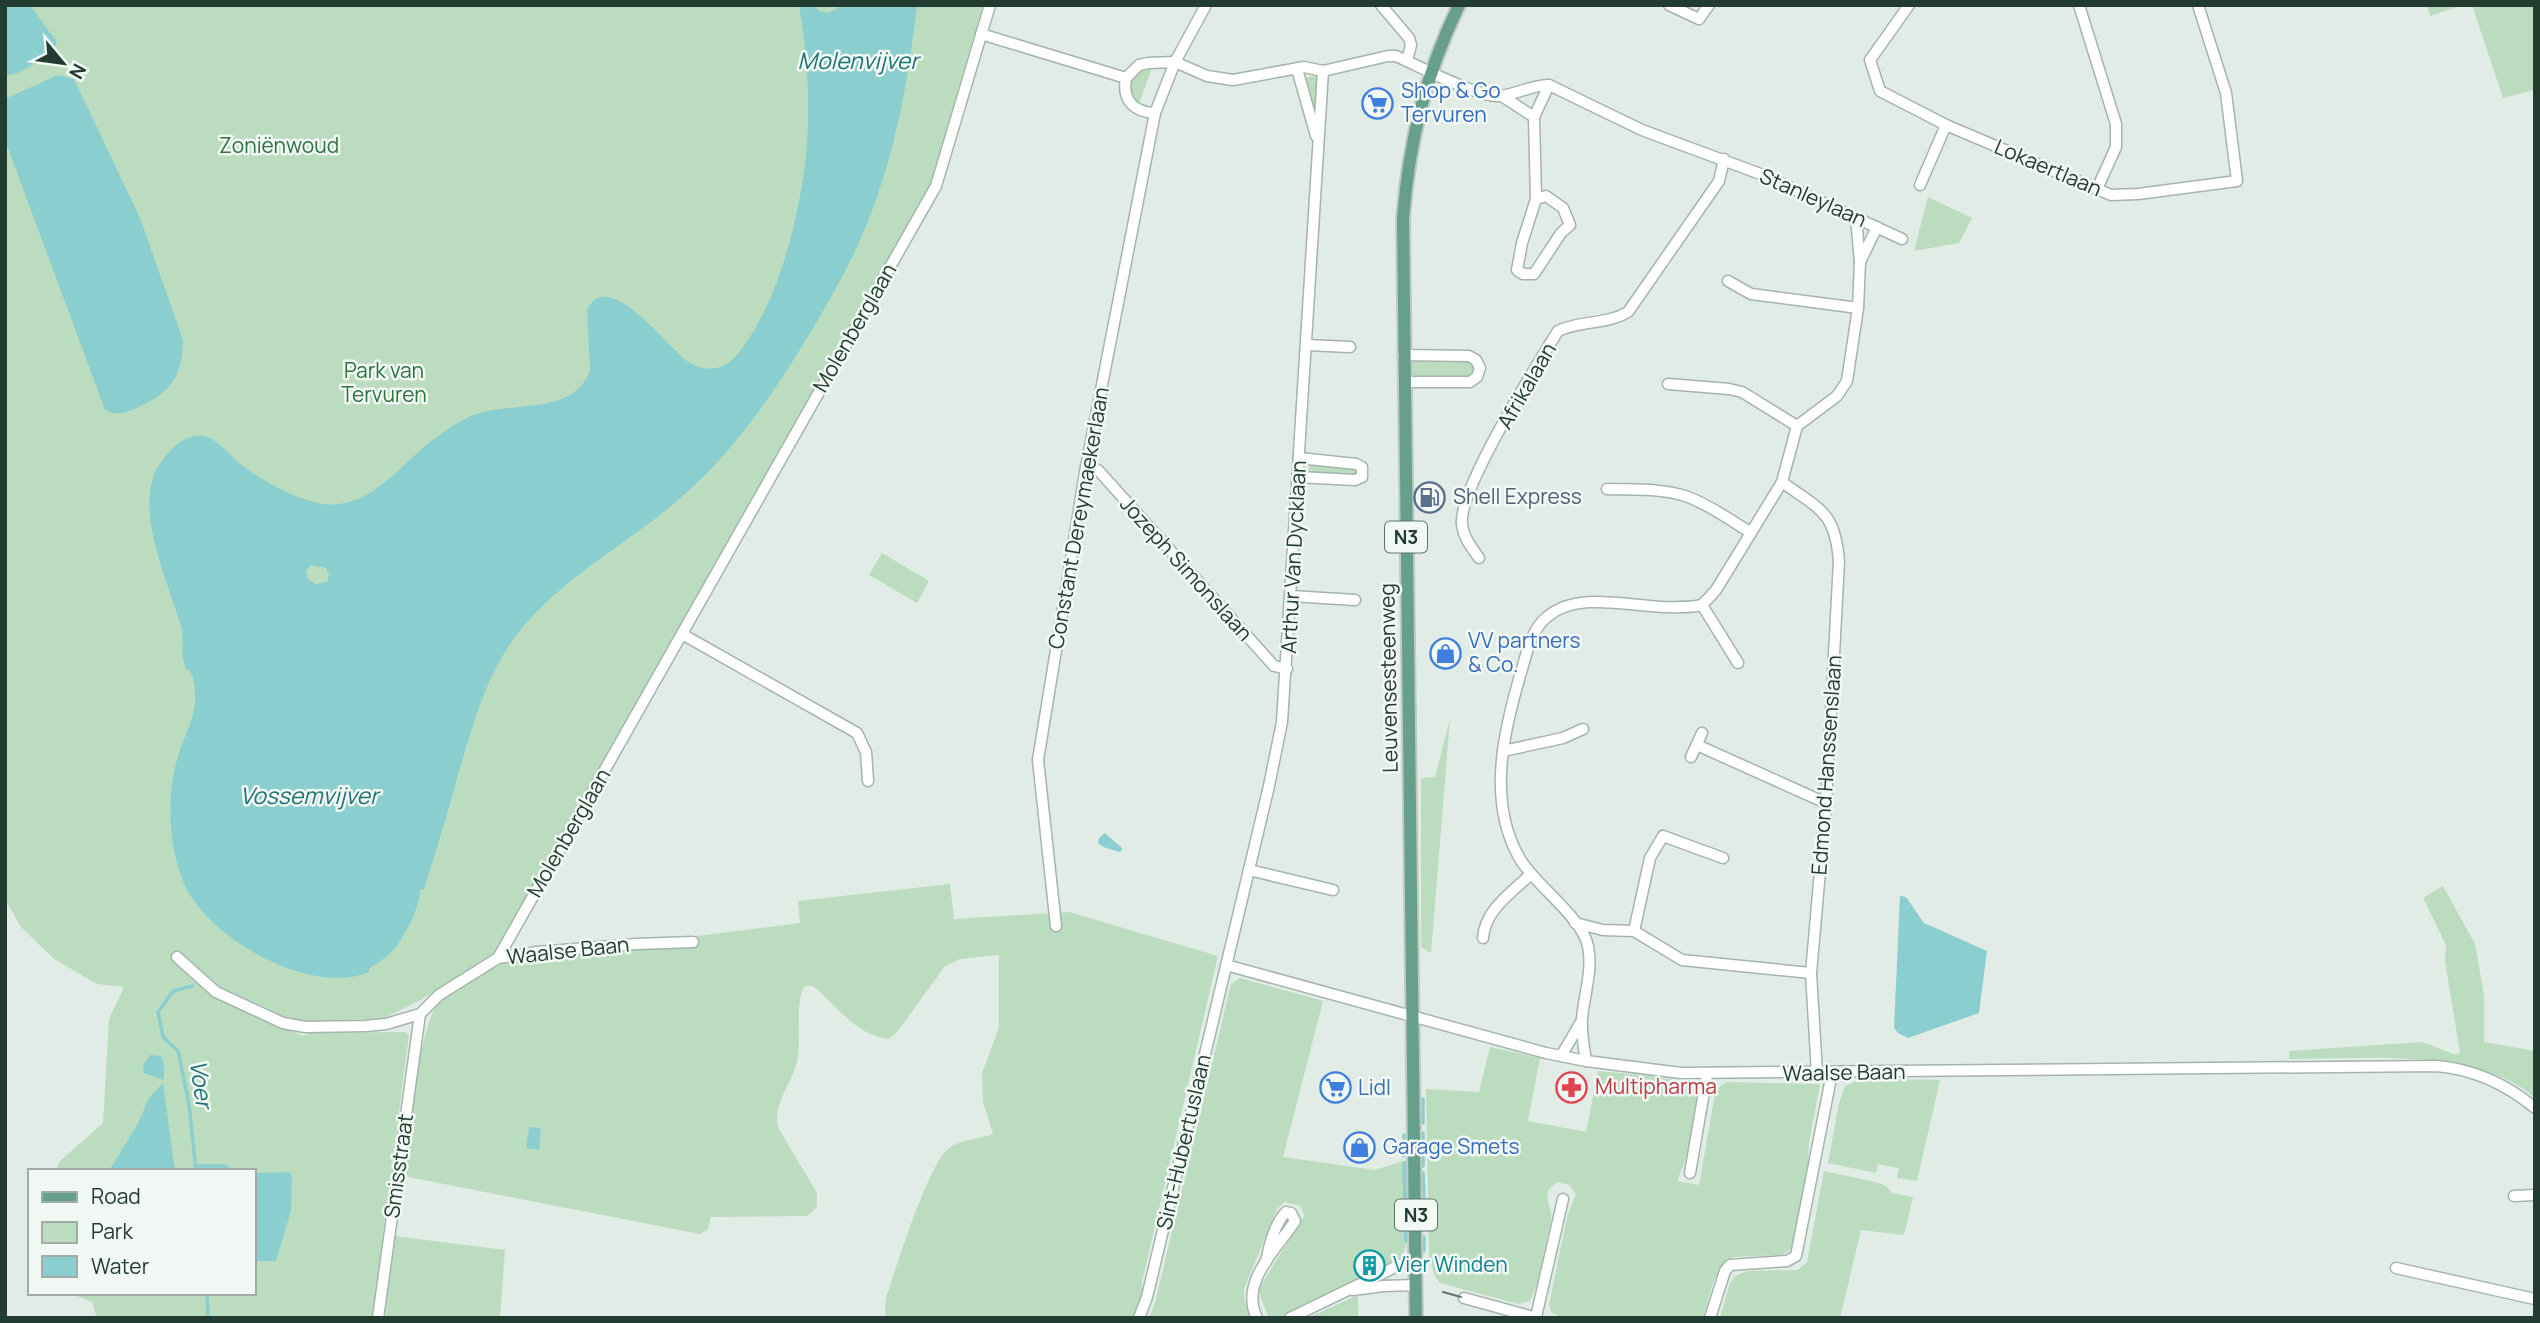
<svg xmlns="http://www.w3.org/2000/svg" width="2540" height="1323" font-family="Manrope,sans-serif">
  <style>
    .green { fill: #bbdcbf }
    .water { fill: #8bced0; fill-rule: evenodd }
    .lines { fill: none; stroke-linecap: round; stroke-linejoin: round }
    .stream { stroke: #8bced0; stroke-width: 3.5 }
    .minor-casing { stroke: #a5b4ac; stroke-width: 13 }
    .major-casing { stroke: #c1c8c6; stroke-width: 16 }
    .minor { stroke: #fff; stroke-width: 10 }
    .major { stroke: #67a08a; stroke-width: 12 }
    .tram { stroke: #5d786d; stroke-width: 2 }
    .labels { text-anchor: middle; stroke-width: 5; stroke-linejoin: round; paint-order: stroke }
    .shield { fill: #f2f8f4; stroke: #60746c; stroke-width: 2 }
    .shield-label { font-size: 19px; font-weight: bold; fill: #223c32 }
    .shop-label { font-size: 21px; fill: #366cbe; stroke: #f2f8f4; text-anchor: start }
    .park-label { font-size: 21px; fill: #2d723f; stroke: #f2f8f4 }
    .street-label { font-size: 21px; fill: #223c32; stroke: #f2f8f4 }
    .service-label { font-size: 21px; fill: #4e5e75; stroke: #f2f8f4; text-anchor: start }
    .health-label { font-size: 21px; fill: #be3a42; stroke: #f2f8f4; text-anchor: start }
    .culture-label { font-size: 21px; fill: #0d838f; stroke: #f2f8f4; text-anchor: start }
    .water-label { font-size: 23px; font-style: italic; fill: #1d7477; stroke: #f2f8f4 }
  </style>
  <rect width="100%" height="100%" fill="#e2ece6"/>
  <!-- green -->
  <g class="green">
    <path d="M5,5H983L931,184L495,952L421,1000L382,1019L294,1021L219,986L179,951L211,992L303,1036L310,1033L404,1032L409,1035L372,1318H97L92,1302L69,1293H254V1171H56L59,1162L103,1123L109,1019L124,987L97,984L54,959L21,927L5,899Z"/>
    <path d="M2427,5H2463L2430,16Z"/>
    <path d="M2472,5H2535V90L2503,98Z"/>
    <path d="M1153,65L1138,107L1130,96L1129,83L1139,70Z"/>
    <path d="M1315,76L1317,77V103L1313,107L1304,83L1307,77Z"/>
    <path d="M1928,197L1972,218L1959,243L1914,251Z"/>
    <path d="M1408,358L1471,361L1475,367L1473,375L1463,378H1409Z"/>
    <path d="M1311,465L1354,467L1358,472L1355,476L1310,473L1308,469Z"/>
    <path d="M882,553L929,581L917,603L869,575Z"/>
    <path d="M1450,719L1431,953L1421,947V778L1435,777Z"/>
    <path d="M950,884L954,919L1069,912L1218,956L1142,1282V1296L1134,1318H887L885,1312L886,1298C896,1268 927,1167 948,1149C958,1140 980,1139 993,1134L983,1102L982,1074L999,1027V955L960,959L945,966L898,1031L889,1039C856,1036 837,1005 813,986H805C794,1000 802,1041 797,1062C792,1083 771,1107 779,1129L817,1193V1207L807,1216L711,1217L708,1229L700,1234L403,1176C409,1140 418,1027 439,1002C447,993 497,965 509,961C523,957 538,956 552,954L800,923L798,901Z"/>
    <path d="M2443,886L2475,944L2484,995V1042L2535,1051V1098C2479,1047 2361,1059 2289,1059V1051L2422,1042L2456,1055L2460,1053L2445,961L2446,945L2423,898Z"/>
    <path d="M1240,978L1323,1001L1283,1157L1375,1170L1406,1160C1407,1179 1412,1237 1404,1252C1401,1257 1396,1259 1391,1262L1278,1318H1269L1260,1296L1259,1288L1304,1216L1301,1206L1284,1202L1277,1209L1244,1289V1299L1250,1318H1149L1155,1303L1231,984Z"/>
    <path d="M1490,1047L1540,1058L1528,1121L1586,1132L1598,1071L1653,1076L1697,1084L1699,1089L1689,1151L1677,1181L1699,1185L1715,1094L1720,1086L1727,1082L1820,1084L1809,1142L1808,1169L1794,1243L1790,1250L1782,1255L1733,1257C1714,1265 1709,1300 1703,1318H1562L1551,1312L1549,1305L1567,1217L1576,1194L1569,1185L1558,1182C1538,1193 1553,1204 1551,1220L1538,1281L1530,1301L1518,1304L1440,1283L1435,1276L1429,1258L1426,1089L1479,1092Z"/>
    <path d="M1893,1079L1940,1080L1917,1181L1897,1178L1899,1168L1878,1164L1876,1173L1828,1163L1839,1103L1845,1086L1855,1082Z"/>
    <path d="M1824,1171L1879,1183L1886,1186L1892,1193L1913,1197L1904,1235L1861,1230L1840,1318H1720L1730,1283L1735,1276L1747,1271L1798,1270L1807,1262Z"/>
    <path d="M394,1236L505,1250L500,1318H385Z"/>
    <path d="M1358,1295V1318H1308Z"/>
  </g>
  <!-- water -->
  <g class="water">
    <path d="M5,5H30L57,42L52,54L18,73L5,76Z"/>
    <path d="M799,5H814L819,11L828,13L843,5H917C909,75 897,144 872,211C853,262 825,309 796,356C764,407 729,455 684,495C629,544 560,577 515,637C486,677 474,721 460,768C449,808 437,849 424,889L420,890C419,906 412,921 403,936C394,952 387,957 373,966C366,970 372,971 364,974C309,992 226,946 194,901C167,862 165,796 179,753C185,734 197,714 195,693C195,687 194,679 191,674C186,664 187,675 184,663C181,651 184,639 181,626C169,585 139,521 153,478C159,460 182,432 203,436C219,439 231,457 243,466C264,482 297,500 323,504C362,509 390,478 415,455C430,441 449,427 467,418C507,398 573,419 590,370L587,310C608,264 670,351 690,363C698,367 707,370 716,368C733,366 744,345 753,332C787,277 808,182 808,117C809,80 805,42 799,5ZM311,565L326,568L329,574L327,582L316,584L308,580L306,571Z"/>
    <path d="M58,75L74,79L140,218L183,340C182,378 171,392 137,408C126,413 116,416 105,410L5,140V99Z"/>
    <path d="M1105,833L1123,849L1120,852L1103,847L1098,843L1099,838Z"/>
    <path d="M1900,896L1906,897L1924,923L1987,951L1979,1013L1908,1038L1898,1033L1894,1028Z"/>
    <path d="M150,1055L161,1056L164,1065V1080L144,1073L143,1065Z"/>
    <path d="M163,1083L175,1171H109L138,1123L149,1098Z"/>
    <path d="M529,1127L541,1128L539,1150L526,1148Z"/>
    <path d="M289,1172L292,1176L291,1210L276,1261H254V1173Z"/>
  </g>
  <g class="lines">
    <!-- stream -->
    <g class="stream">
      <path d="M192,986L173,991L158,1012L163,1037L178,1051L189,1104L196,1171"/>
      <path d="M1423,1099V1123"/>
      <path d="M1423,1133V1146"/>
      <path d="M1404,1135V1156"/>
      <path d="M1423,1153V1166"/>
      <path d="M1404,1163L1406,1241"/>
      <path d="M195,1166H224L234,1171"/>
      <path d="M1423,1173L1424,1198"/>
      <path d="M1424,1206V1227"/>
      <path d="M1424,1237V1251"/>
      <path d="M207,1293L208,1318"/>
    </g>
    <defs>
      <g id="minor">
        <path d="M1381,5L1409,38L1411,45L1407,61"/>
        <path d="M1669,5L1699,19L1709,5"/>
        <path d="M1909,5L1870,60L1880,91L1946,125L2111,195L2138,194L2237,181L2226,93L2198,5"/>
        <path d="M2079,5L2116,124V147L2097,189"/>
        <path d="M981,34L1126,78"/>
        <path d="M1297,69L1316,136"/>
        <path d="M1502,96L1534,117"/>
        <path d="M1155,113C1133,112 1122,100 1126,78L1139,65L1148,63L1175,62L1207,76L1233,80L1304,67L1323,71L1388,56H1396C1419,66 1478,98 1500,96C1517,94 1532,85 1549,85L1642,130L1763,175L1902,239"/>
        <path d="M1920,185L1946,125"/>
        <path d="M1536,199L1546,196L1563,208L1570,225L1561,233L1534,274H1523L1517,270L1522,243L1536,199L1534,117L1549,85"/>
        <path d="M1860,262L1877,227"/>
        <path d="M1728,281L1751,294L1858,308"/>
        <path d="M1306,345L1350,347"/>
        <path d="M1403,355L1469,356L1476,360L1480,368L1477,377L1470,382H1404"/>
        <path d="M1668,384L1729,389L1742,392L1797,426"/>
        <path d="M1086,467L1098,470L1274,666L1287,669"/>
        <path d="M1298,477L1355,480L1362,477V467L1356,464L1299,458"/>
        <path d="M1782,482C1819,509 1835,511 1839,561L1826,803L1811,973L1817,1073"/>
        <path d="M1607,489C1633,490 1663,488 1688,497C1710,505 1730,520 1750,532"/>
        <path d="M1479,558C1472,548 1463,537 1462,524C1458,490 1537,365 1558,331C1581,320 1606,325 1628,312L1719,181L1724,159"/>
        <path d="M1291,596L1355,600"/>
        <path d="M1702,605L1738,663"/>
        <path d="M682,634L857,733L866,752L868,781"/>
        <path d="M1697,745L1826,803"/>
        <path d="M1503,751L1563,738L1583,729"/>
        <path d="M1691,757L1702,733"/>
        <path d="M1249,870L1333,890"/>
        <path d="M1575,923L1603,930L1634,931L1682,960L1811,973"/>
        <path d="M1056,926L1038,760L1086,467L1155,113L1175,62L1206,5"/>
        <path d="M1634,931L1650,858L1663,836L1723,858"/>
        <path d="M1483,938C1485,910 1511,893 1531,874"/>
        <path d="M177,957L216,992L283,1023L305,1027L365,1026L386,1024L420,1014L439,995L498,958L537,952L636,944L693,942"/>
        <path d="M498,958L936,186L990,5"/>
        <path d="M1226,965L1546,1053L1586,1061L1681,1073L2436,1066C2474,1069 2506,1084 2535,1108"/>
        <path d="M1561,1056L1581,1022"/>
        <path d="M1586,1061C1584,1048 1581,1032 1582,1019C1584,994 1593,971 1588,946C1582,917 1535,885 1520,859C1486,801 1504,729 1522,669C1527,651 1532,629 1547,617C1580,588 1639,610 1680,607C1686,607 1695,607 1701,605C1706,602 1712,594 1716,590L1782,482L1797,426L1837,396L1847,381L1858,308L1860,262L1856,218"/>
        <path d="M1690,1173L1707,1075"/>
        <path d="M2514,1196L2535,1195"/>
        <path d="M2396,1268L2535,1299"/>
        <path d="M1353,1290L1383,1286L1416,1285"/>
        <path d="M1464,1298L1537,1318"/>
        <path d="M1536,1317L1563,1199"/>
        <path d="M378,1318L420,1014"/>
        <path d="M1139,1318L1147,1297L1269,786L1282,722L1323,71"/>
        <path d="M1257,1318C1239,1282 1277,1249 1295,1221L1291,1213L1286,1212C1275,1223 1269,1246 1266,1262"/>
        <path d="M1290,1318L1416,1257"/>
        <path d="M1710,1318L1725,1271L1730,1265L1787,1261L1796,1256L1832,1073"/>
      </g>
      <path id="major" d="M1416,1318L1403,219C1409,141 1425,76 1459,5"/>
    </defs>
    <!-- minor casing -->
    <use href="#minor" class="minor-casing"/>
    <!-- major casing -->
    <use href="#major" class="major-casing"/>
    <!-- minor -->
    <use href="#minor" class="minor"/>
    <!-- major -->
    <use href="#major" class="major"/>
    <!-- tram -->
    <path class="tram" d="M1443,1292L1461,1297"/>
  </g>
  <!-- icons -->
  <defs>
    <symbol id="supermarket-ring" viewBox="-11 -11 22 22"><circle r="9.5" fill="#f2f8f4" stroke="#3f7fe0" stroke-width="1.5"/><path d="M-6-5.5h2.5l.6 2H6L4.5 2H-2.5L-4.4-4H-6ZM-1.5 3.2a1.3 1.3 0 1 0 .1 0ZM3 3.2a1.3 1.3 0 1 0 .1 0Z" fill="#3f7fe0"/></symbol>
    <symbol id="fuel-ring" viewBox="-11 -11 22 22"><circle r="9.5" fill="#f2f8f4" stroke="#5c6f8a" stroke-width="1.5"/><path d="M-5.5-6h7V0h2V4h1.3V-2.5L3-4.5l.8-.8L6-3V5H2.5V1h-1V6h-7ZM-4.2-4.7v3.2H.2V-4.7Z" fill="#5c6f8a"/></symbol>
    <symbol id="shop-ring" viewBox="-11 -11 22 22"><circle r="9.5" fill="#f2f8f4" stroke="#3f7fe0" stroke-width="1.5"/><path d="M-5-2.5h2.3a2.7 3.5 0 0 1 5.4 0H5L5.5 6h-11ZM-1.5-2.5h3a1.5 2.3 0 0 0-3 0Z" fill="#3f7fe0"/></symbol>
    <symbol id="pharmacy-ring" viewBox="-11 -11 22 22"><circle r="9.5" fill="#f2f8f4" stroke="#e0444e" stroke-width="1.5"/><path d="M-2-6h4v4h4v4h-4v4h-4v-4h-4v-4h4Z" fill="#e0444e"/></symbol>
    <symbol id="building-ring" viewBox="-11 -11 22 22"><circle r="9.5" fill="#f2f8f4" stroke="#0f9aa8" stroke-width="1.5"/><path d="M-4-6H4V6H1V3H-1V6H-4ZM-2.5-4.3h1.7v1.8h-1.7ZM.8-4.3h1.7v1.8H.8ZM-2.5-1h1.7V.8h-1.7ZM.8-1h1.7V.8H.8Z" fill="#0f9aa8"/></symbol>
  </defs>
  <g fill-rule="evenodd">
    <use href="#supermarket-ring" x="1360" y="86" width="35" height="35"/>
    <use href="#fuel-ring" x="1412" y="480" width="35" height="35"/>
    <use href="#shop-ring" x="1428" y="636" width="35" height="35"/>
    <use href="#pharmacy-ring" x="1554" y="1070" width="35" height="35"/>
    <use href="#supermarket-ring" x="1318" y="1070" width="35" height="35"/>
    <use href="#shop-ring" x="1342" y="1130" width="35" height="35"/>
    <use href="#building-ring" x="1352" y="1248" width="35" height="35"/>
  </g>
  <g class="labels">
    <!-- shield labels -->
    <g class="shield">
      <rect x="1385" y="521.5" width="42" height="31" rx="5"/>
      <rect x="1395" y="1199.5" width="42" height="31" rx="5"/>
    </g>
    <g class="shield-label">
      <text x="1406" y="544">N3</text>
      <text x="1416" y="1222">N3</text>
    </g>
    <!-- shop labels -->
    <g class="shop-label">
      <text x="1401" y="98">Shop &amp; Go<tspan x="1401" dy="24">Tervuren</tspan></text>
      <text x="1468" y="648">VV partners<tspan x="1468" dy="24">&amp; Co.</tspan></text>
      <text x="1358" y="1095">Lidl</text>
      <text x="1383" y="1154">Garage Smets</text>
    </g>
    <!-- park labels -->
    <g class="park-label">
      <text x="279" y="153">Zoniënwoud</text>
      <text x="384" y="378">Park van<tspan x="384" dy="24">Tervuren</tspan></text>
    </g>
    <!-- street labels -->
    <g class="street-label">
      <text transform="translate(2048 168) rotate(23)" y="7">Lokaertlaan</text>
      <text transform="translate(1813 198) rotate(24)" y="7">Stanleylaan</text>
      <text transform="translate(855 328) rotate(-60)" y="7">Molenberglaan</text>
      <text transform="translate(1527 386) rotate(-60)" y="7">Afrikalaan</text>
      <text transform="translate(1079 518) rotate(-80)" y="7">Constant Dereymaekerlaan</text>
      <text transform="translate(1294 557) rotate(-87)" y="7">Arthur Van Dycklaan</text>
      <text transform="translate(1186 569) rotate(48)" y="7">Jozeph Simonslaan</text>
      <text transform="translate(1389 678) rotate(-91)" y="7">Leuvensesteenweg</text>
      <text transform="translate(1827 765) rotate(-86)" y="7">Edmond Hanssenslaan</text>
      <text transform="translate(569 833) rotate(-60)" y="7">Molenberglaan</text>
      <text transform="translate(568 951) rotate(-6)" y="7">Waalse Baan</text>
      <text transform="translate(1844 1073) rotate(-1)" y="7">Waalse Baan</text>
      <text transform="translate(1184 1142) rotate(-77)" y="7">Sint-Hubertuslaan</text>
      <text transform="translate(399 1166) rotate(-82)" y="7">Smisstraat</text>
    </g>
    <!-- service labels -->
    <g class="service-label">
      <text x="1453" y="504">Shell Express</text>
    </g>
    <!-- health labels -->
    <g class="health-label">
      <text x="1595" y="1094">Multipharma</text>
    </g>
    <!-- culture labels -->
    <g class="culture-label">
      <text x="1393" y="1272">Vier Winden</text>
    </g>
    <!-- water labels -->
    <g class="water-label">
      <text x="858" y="69">Molenvijver</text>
      <text x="309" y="804">Vossemvijver</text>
      <text transform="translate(201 1084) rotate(82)" y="8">Voer</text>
    </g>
  </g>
  <!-- border -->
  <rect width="2540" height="1323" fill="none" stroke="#223c32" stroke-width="14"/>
  <!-- legend -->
  <rect x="28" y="1169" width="228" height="126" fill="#f2f8f4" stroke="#9fada6" stroke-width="2"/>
  <rect x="42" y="1192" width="35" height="10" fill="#67a08a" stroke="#9fada6" stroke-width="2"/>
  <text x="91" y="1204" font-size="21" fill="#223c32">Road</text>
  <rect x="42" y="1222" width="35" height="21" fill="#bbdcbf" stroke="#9fada6" stroke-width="2"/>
  <text x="91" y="1239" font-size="21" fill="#223c32">Park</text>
  <rect x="42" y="1256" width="35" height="21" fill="#8bced0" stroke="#9fada6" stroke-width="2"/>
  <text x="91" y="1274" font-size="21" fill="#223c32">Water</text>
  <!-- north arrow -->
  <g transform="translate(63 63) rotate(119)" stroke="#f2f8f4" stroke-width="5" paint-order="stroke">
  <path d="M0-5L12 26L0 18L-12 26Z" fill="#223c32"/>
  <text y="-10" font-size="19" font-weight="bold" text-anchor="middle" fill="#223c32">N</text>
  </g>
</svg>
